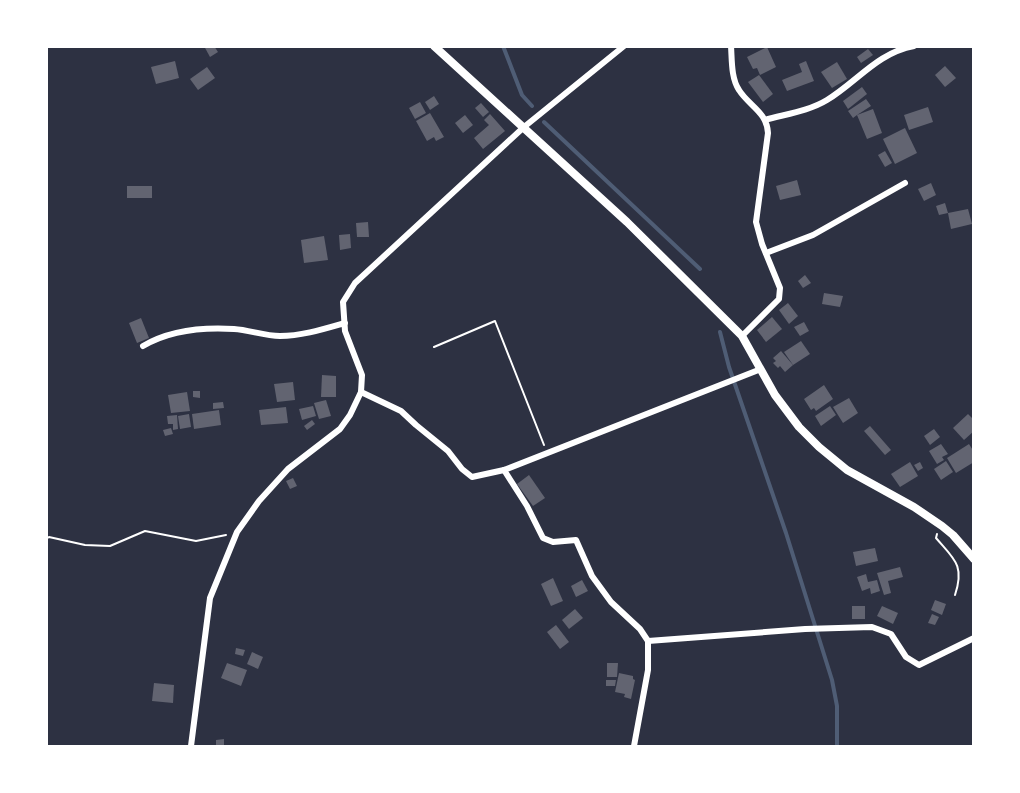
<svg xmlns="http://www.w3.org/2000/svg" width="1020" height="793" font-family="Raleway,sans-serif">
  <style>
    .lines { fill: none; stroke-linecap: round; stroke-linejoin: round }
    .stream { stroke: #4f5d75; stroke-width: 4 }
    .building { fill: #626471 }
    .path { stroke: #fff; stroke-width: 2 }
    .minor { stroke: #fff; stroke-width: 6 }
    .tertiary { stroke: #fff; stroke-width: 8 }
  </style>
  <rect width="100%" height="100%" fill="#2d3142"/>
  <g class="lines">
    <!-- stream -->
    <g class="stream">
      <path d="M503,46L522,95L532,106"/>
      <path d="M544,122L700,269"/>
      <path d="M720,332L729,367L786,533L832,680L837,706V746"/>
    </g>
  </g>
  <!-- building -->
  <g class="building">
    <path d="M204,46H214L218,52L210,57Z"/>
    <path d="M767,47L776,67L760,75L757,68L753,69L747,57Z"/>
    <path d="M868,49L873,55L861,63L857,57Z"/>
    <path d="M175,61L179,78L156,84L151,67Z"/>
    <path d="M806,61L814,81L787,91L782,80L802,72L799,64Z"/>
    <path d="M837,62L847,79L832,88L821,72Z"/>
    <path d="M945,66L956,78L945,87L935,75Z"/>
    <path d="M207,67L215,78L198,90L190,79Z"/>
    <path d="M759,75L773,94L763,102L748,82Z"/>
    <path d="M862,87L867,94L848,109L843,101Z"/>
    <path d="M434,96L439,104L430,110L425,102Z"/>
    <path d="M866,99L871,106L857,115L873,109L882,133L867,139L857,115L853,118L848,111Z"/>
    <path d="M420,102L426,113L415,119L409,108Z"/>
    <path d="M481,103L489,112L483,117L475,108Z"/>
    <path d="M928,107L933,122L909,130L904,115Z"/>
    <path d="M430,113L444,137L436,141L434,137L427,141L416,121Z"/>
    <path d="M490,114L505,131L483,149L474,138L489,125L484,120Z"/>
    <path d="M465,115L473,125L463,133L455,123Z"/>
    <path d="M905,128L917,153L895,164L883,139Z"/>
    <path d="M885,151L892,163L885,167L878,155Z"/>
    <path d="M797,180L801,195L780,200L776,186Z"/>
    <path d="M931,183L936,195L924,201L918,189Z"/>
    <rect x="127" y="186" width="25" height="12"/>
    <path d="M945,203L948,213L968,209L972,224L951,229L948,213L939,215L936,206Z"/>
    <path d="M368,222L369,237H357L356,223Z"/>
    <path d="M350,234L351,248L340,250L339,235Z"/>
    <path d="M324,236L328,260L304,263L301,240Z"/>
    <path d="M805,275L811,283L803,288L798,281Z"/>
    <path d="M824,293L843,296L840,307L822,304Z"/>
    <path d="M788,303L798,316L789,324L779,310Z"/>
    <path d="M772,317L782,329L766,342L757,330Z"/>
    <path d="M141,318L149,338L137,343L129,323Z"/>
    <path d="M804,322L809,331L800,336L794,327Z"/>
    <path d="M801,341L810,354L793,365L784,352Z"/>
    <path d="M781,351L793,365L785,372L780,366L778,368L773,363L776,361L773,358Z"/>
    <path d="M322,375L336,376V397H321Z"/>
    <path d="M293,382L295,400L277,402L274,384Z"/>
    <path d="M824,385L833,399L816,411L814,408L811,410L804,399Z"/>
    <path d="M193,391H200V398L193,397Z"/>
    <path d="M187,392L190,411L171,413L168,395Z"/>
    <path d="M849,398L858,413L843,423L833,407Z"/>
    <path d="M326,400L331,416L319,419L314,403Z"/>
    <path d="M223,402L224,408L213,409V403Z"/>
    <path d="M313,406L316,416L302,420L299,409Z"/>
    <path d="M830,406L836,415L821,426L815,416Z"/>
    <path d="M286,407L288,423L261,425L259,410Z"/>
    <path d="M219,410L221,425L194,429L192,414Z"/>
    <path d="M189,414L191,427L180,429L178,416Z"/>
    <path d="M968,414L974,420V431L964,440L953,428Z"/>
    <path d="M177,415L178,429L173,430V424H168L167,416Z"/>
    <path d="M312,420L315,424L307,430L304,426Z"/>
    <path d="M870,426L891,450L885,455L864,431Z"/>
    <path d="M171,428L173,434L165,436L163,430Z"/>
    <path d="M934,429L940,437L930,445L924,436Z"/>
    <path d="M941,444L948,454L942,457L944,460L937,464L929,451Z"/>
    <path d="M969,444L974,452V462L956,473L947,458Z"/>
    <path d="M946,461L953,472L941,480L934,469Z"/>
    <path d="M910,462L918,476L900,487L891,474Z"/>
    <path d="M920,462L923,468L918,471L914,465Z"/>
    <path d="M529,475L545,498L533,506L517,484Z"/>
    <path d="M293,478L297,486L290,489L286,481Z"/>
    <path d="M875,548L878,561L856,566L853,552Z"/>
    <path d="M900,567L903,577L888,581L891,593L884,595L877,573Z"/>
    <path d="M866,574L868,582L877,580L880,591L871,594L870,588L862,591L857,577Z"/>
    <path d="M553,578L563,601L551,606L541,584Z"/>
    <path d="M582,580L588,591L576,597L571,586Z"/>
    <path d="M935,600L946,604L942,615L931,610Z"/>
    <rect x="852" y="606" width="13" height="13"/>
    <path d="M882,606L898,613L893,624L877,616Z"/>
    <path d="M575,609L583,618L569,629L562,620Z"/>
    <path d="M932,614L939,617L935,625L928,623Z"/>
    <path d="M556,625L569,642L560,649L547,632Z"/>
    <path d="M236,648L245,650L243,656L235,654Z"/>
    <path d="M252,652L263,657L258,669L247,664Z"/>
    <path d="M227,663L247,670L241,686L221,678Z"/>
    <path d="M607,663H618L617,677H607Z"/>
    <path d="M619,673L633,676V679L635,680L631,699L624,697L625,694L615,692Z"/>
    <path d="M606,680H616L615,686H606Z"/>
    <path d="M154,683L174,685L173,703L152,701Z"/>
    <path d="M224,739V746H216V740Z"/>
  </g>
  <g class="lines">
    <!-- path -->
    <g class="path">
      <path d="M434,347L495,321L544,445"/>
      <path d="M937,534L936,538C954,559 965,565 955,595"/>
      <path d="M46,539L49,537L85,545L110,546L145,531L196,541L226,535"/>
    </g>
    <!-- minor -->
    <g class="minor">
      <path d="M731,46C732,60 731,78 739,90C749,106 767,112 768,133L756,222L762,244L780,288L779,299L742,336"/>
      <path d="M765,120C786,114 809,111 827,100C858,81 877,53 914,46"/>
      <path d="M766,253L813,235L905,183"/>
      <path d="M143,346C170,330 202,327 234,329C249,330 265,336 280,336C302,336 324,329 345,323"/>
      <path d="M361,392L401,411L416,425L448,451L462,469L472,477L504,470L761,369"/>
      <path d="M504,470L527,506L543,538L553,542L576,540L592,576L611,602L640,629L648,641V670L634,746"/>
      <path d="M648,641L805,629L872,627L891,634L906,657L919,665L974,638"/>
      <path d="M191,746L210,598L237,532L259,501L288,469L340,429L350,415L361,392L362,375L345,331L343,302L355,283L524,127L624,46"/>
    </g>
    <!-- tertiary -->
    <path class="tertiary" d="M434,46L627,222L742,336L775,395L799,427L819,447L847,470L914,507L942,526L953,535L974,559"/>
  </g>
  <!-- border -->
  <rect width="1020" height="793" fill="none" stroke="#ffffff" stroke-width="96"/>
</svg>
